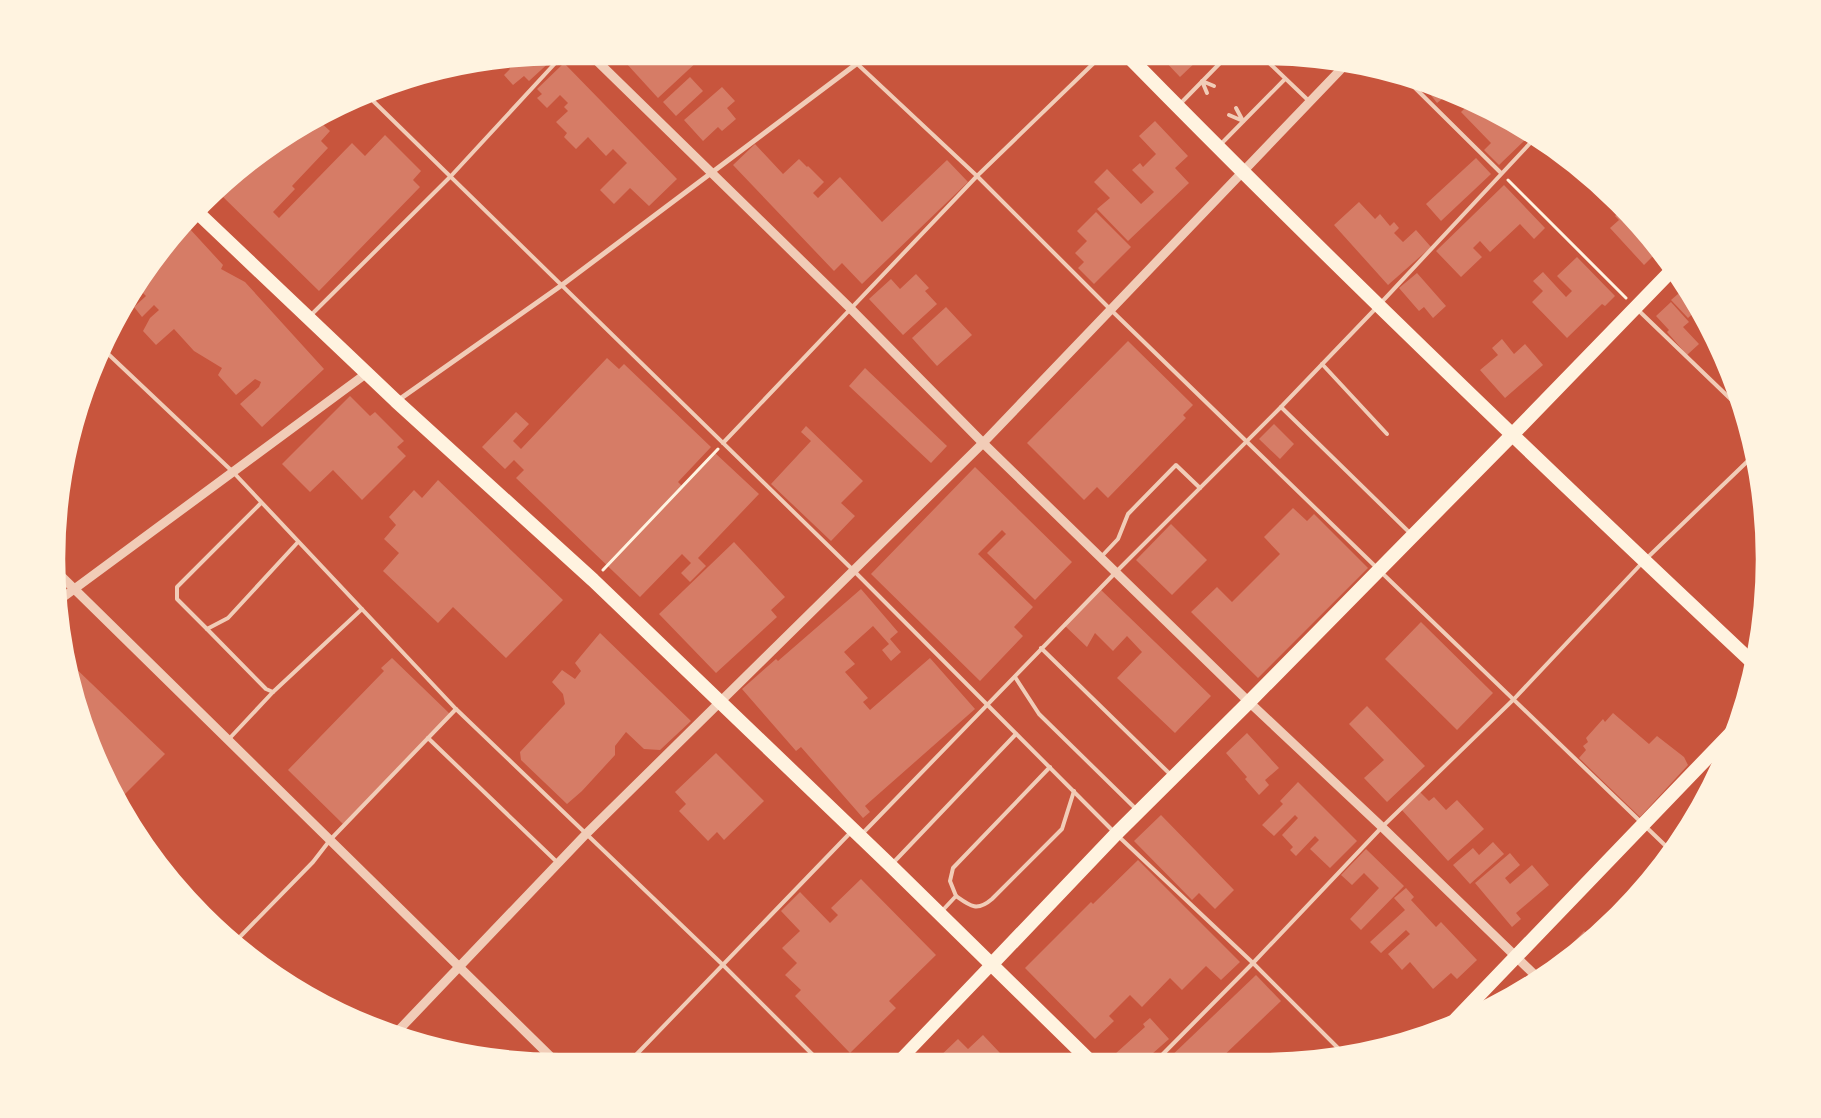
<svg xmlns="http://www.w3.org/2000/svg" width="1821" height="1118" font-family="'Alegreya Sans',sans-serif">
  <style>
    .building { fill: #d67c66 }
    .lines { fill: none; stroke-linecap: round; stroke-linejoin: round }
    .path { stroke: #fff3e0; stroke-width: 3 }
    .service { stroke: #f1ccb7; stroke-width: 4 }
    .minor { stroke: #f1ccb7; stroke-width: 5 }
    .tertiary { stroke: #f1ccb7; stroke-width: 9 }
    .primary { stroke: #fff3e0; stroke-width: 12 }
    .trunk { stroke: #fff3e0; stroke-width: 14 }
    .rim { fill: none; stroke: #fff3e0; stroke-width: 2.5 }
  </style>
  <rect width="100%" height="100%" fill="#c8553d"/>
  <!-- building -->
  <g class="building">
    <path d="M502,59H553L529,81L524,76L513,85L504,75L510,69Z"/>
    <path d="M629,59H700L658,98L626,63Z"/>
    <path d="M1163,59H1199L1180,77Z"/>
    <path d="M564,63L677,179L649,206L630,188L614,204L600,190L627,163L613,149L606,156L588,137L576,149L564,137L567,133L556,122L568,111L564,107L568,103L560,95L547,108L537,98L542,94L537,89Z"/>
    <path d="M690,77L703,91L676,116L663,102Z"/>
    <path d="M1423,85L1451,92L1437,103Z"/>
    <path d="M722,87L735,101L727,108L736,119L722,131L718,127L703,141L684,120Z"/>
    <path d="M1471,102L1489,113L1505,129L1510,125L1529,136L1499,165L1484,150L1491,143L1461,112Z"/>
    <path d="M318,120L330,131L321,141L328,148L292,186L295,189L273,212L279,218L352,143L365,156L385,135L421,171L413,180L420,187L319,291L219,193L252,159L306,126L309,129Z"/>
    <path d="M1155,121L1188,156L1175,168L1189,183L1128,241L1097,209L1110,198L1094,182L1107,169L1141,204L1154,192L1132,170L1140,163L1143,167L1156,154L1139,136Z"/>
    <path d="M755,144L783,174L799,159L807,167L808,166L824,182L813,193L818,198L840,177L882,222L947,160L968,182L862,284L842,263L834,271L733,165Z"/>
    <path d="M1476,158L1491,174L1441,221L1426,204Z"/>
    <path d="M1504,185L1545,228L1534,239L1520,224L1490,252L1480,241L1473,248L1482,257L1461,277L1436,251Z"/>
    <path d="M1359,202L1375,219L1380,214L1390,226L1394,222L1399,228L1394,233L1403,242L1416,230L1431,247L1388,285L1334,225Z"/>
    <path d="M1622,209L1641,226L1658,251L1644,265L1610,228L1619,220L1615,216Z"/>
    <path d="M1096,212L1131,247L1094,284L1078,268L1084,262L1075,253L1087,241L1077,231Z"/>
    <path d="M184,225L189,228L223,265L221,269L245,282L324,369L262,427L240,404L259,387L261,382L255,379L236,395L218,375L222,368L194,351L174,329L156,345L143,331L150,318L159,310L154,305L142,317L134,307L146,296L139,289L153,277L147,270Z"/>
    <path d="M1577,257L1615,296L1605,306L1602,304L1567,338L1532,302L1543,291L1533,281L1543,272L1566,297L1572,291L1557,276Z"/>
    <path d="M1417,273L1446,306L1433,318L1424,307L1419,311L1399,288Z"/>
    <path d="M916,274L929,288L925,291L937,304L903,335L869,299L891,279L900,289Z"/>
    <path d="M1685,288L1699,308L1688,318L1671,300Z"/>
    <path d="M1671,302L1689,322L1683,327L1699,344L1687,355L1667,332L1669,330L1656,316Z"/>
    <path d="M946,307L972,335L937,366L912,338Z"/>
    <path d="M1502,339L1514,354L1525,344L1543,365L1505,398L1480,370L1498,355L1492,348Z"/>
    <path d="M1128,341L1193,405L1183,415L1186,418L1108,498L1097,487L1084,500L1027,443Z"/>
    <path d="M607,358L619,369L624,364L711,447L678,482L682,486L714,452L759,494L698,558L706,566L690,582L681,573L691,563L682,554L640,597L516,478L524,470L514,460L505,469L482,447L516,412L529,424L513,441L521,449Z"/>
    <path d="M865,368L947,446L931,463L849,386Z"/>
    <path d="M350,396L370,416L375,412L404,441L397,447L406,456L362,500L333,470L310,492L282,464Z"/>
    <path d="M1274,424L1294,444L1280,459L1259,439Z"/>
    <path d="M806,426L863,481L841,503L855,516L831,541L771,484L811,441L801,432Z"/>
    <path d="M975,467L1072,562L1035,600L987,553L1006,534L1002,530L978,554L1033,607L1014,627L1023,636L980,681L871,574Z"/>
    <path d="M438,480L563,600L506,658L453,607L438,623L383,571L399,553L384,539L396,525L389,517L414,490L422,498Z"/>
    <path d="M1293,508L1307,521L1314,514L1368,568L1258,678L1191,612L1217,587L1232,602L1280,554L1264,537Z"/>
    <path d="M1171,524L1207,560L1172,595L1136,560Z"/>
    <path d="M734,542L785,597L771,610L777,617L716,673L659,614Z"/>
    <path d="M1099,588L1211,696L1175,733L1117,678L1142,652L1127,636L1113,651L1095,633L1087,647L1063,624Z"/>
    <path d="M861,589L898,632L890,639L901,652L891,661L882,650L889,644L873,626L844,652L855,664L845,672L868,698L863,702L870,710L930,658L975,709L865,806L870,812L863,818L801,747L796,751L742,689L776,659L778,661Z"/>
    <path d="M1421,622L1493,693L1457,730L1385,659Z"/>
    <path d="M600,633L691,721L660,750L644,749L626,732L615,746V755L582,791L567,804L521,760L520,752L565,704L563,694L552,682L562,670L575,679L581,671L575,663Z"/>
    <path d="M392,658L450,714L343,824L288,770L384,671L381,668Z"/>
    <path d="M68,661L165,754L120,799L82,721Z"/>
    <path d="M1367,706L1425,766L1387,802L1364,778L1384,760L1349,724Z"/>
    <path d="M1613,713L1649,744L1657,736L1684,757L1688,765L1640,817L1579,758L1586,750L1583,746L1588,742L1586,738L1603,719L1605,722Z"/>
    <path d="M1247,733L1279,768L1265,780L1269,785L1259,795L1245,779L1247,777L1226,753Z"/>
    <path d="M716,753L764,801L724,840L717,832L708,841L679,811L686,804L675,792Z"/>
    <path d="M1298,782L1357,841L1330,868L1310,849L1319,840L1315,836L1296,856L1290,850L1293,847L1282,835L1298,818L1295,815L1274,836L1262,825L1283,804L1280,801Z"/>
    <path d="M1420,792L1429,801L1434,797L1446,810L1457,800L1484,829L1448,861L1401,809Z"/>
    <path d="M1161,815L1234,890L1215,909L1199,893L1192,900L1134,841Z"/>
    <path d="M1493,842L1504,854L1470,884L1453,865L1473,848L1479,855Z"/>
    <path d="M1366,849L1404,886L1361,930L1350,919L1379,888L1364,873L1352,885L1341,875Z"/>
    <path d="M1510,853L1520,865L1505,878L1510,884L1532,865L1549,885L1516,913L1521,919L1512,927L1475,883Z"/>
    <path d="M1138,860L1240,962L1221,980L1206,966L1182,990L1170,978L1142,1007L1130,995L1109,1016L1114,1021L1095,1039L1025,968L1091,902L1093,904Z"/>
    <path d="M861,879L936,955L889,1001L896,1008L850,1053L795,996L801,990L785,975L797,963L782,948L800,931L781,911L800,892L830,923L838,915L831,908Z"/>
    <path d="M1406,888L1414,897L1411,900L1436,927L1441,922L1477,960L1457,979L1451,973L1433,989L1410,962L1402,970L1388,954L1410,934L1406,930L1381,953L1370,942L1405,910L1394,898Z"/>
    <path d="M1584,931L1592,939L1564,959L1561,956Z"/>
    <path d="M1256,975L1281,1001L1217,1062L1166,1061Z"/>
    <path d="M1150,1018L1169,1039L1144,1061H1121L1115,1054L1145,1027L1143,1024Z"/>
    <path d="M983,1035L1000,1053L992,1061L936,1060L958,1039L968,1049Z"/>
  </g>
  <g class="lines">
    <!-- path -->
    <g class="path">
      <path d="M1508,180L1626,298"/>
      <path d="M603,570L718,449"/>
    </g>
    <!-- service -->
    <g class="service">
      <path d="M852,59L977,176L1111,310L1377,568"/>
      <path d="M1265,59L1310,102"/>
      <path d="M1408,81L1501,173"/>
      <path d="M1207,93L1202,81L1214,86"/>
      <path d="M366,94L853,570L1116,834L1253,963L1344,1054"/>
      <path d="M1180,104L1224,59"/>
      <path d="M1229,115L1243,121L1236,108"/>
      <path d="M1220,145L1285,79"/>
      <path d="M1637,309L1742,410"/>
      <path d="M310,316L451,176L559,59"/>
      <path d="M105,351L233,472L456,709L723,965L818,1060"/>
      <path d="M1322,364L1387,434"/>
      <path d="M1281,407L1411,534"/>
      <path d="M723,443L977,176L1098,59"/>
      <path d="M261,503L177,587V599L207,629L228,618L298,542"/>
      <path d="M1101,557L1118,539L1128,514L1176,465L1200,488"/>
      <path d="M1647,558L1753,456"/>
      <path d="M1382,573L1671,851"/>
      <path d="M207,629L266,689L273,692"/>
      <path d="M1041,648L1172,776"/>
      <path d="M1015,677L1039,714L1136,809"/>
      <path d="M428,738L559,864"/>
      <path d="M228,740L273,692L362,609"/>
      <path d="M861,835L1116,572L1281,407L1378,306L1534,139"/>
      <path d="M892,864L1016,734"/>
      <path d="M956,896C970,906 977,912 992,899L1062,829L1074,791"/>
      <path d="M942,911L956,896L950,881L953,868L1050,767"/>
      <path d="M234,943L313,862L330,840L456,709"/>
      <path d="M632,1059L851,832"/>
      <path d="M1156,1061L1253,963L1382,827L1514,699L1642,563"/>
    </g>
    <!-- minor -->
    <path class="minor" d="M397,401L562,285L863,59"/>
    <!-- tertiary -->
    <g class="tertiary">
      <path d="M595,59L850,308L983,443L1249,702L1382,827L1538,978"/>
      <path d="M56,571L553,1059"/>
      <path d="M58,601L367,373"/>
      <path d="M396,1033L586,834L983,443L1346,64"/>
    </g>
    <!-- primary -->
    <path class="primary" d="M900,1060L991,965"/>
    <!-- trunk -->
    <g class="trunk">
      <path d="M1131,59C1333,265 1542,465 1753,663"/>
      <path d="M196,211L396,401L593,580L891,866L1090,1061"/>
      <path d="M991,965L1116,834L1249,702L1512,435L1672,270"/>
      <path d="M1456,1019L1733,731"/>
    </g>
  </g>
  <!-- crop -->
  <path d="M0 0H1821V1118H0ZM559 64H1262A495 495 0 0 1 1757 559V559A495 495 0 0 1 1262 1054H559A495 495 0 0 1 64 559V559A495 495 0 0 1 559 64Z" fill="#fff3e0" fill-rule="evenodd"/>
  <path class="rim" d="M559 64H1262A495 495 0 0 1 1757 559V559A495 495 0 0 1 1262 1054H559A495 495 0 0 1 64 559V559A495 495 0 0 1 559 64Z"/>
</svg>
